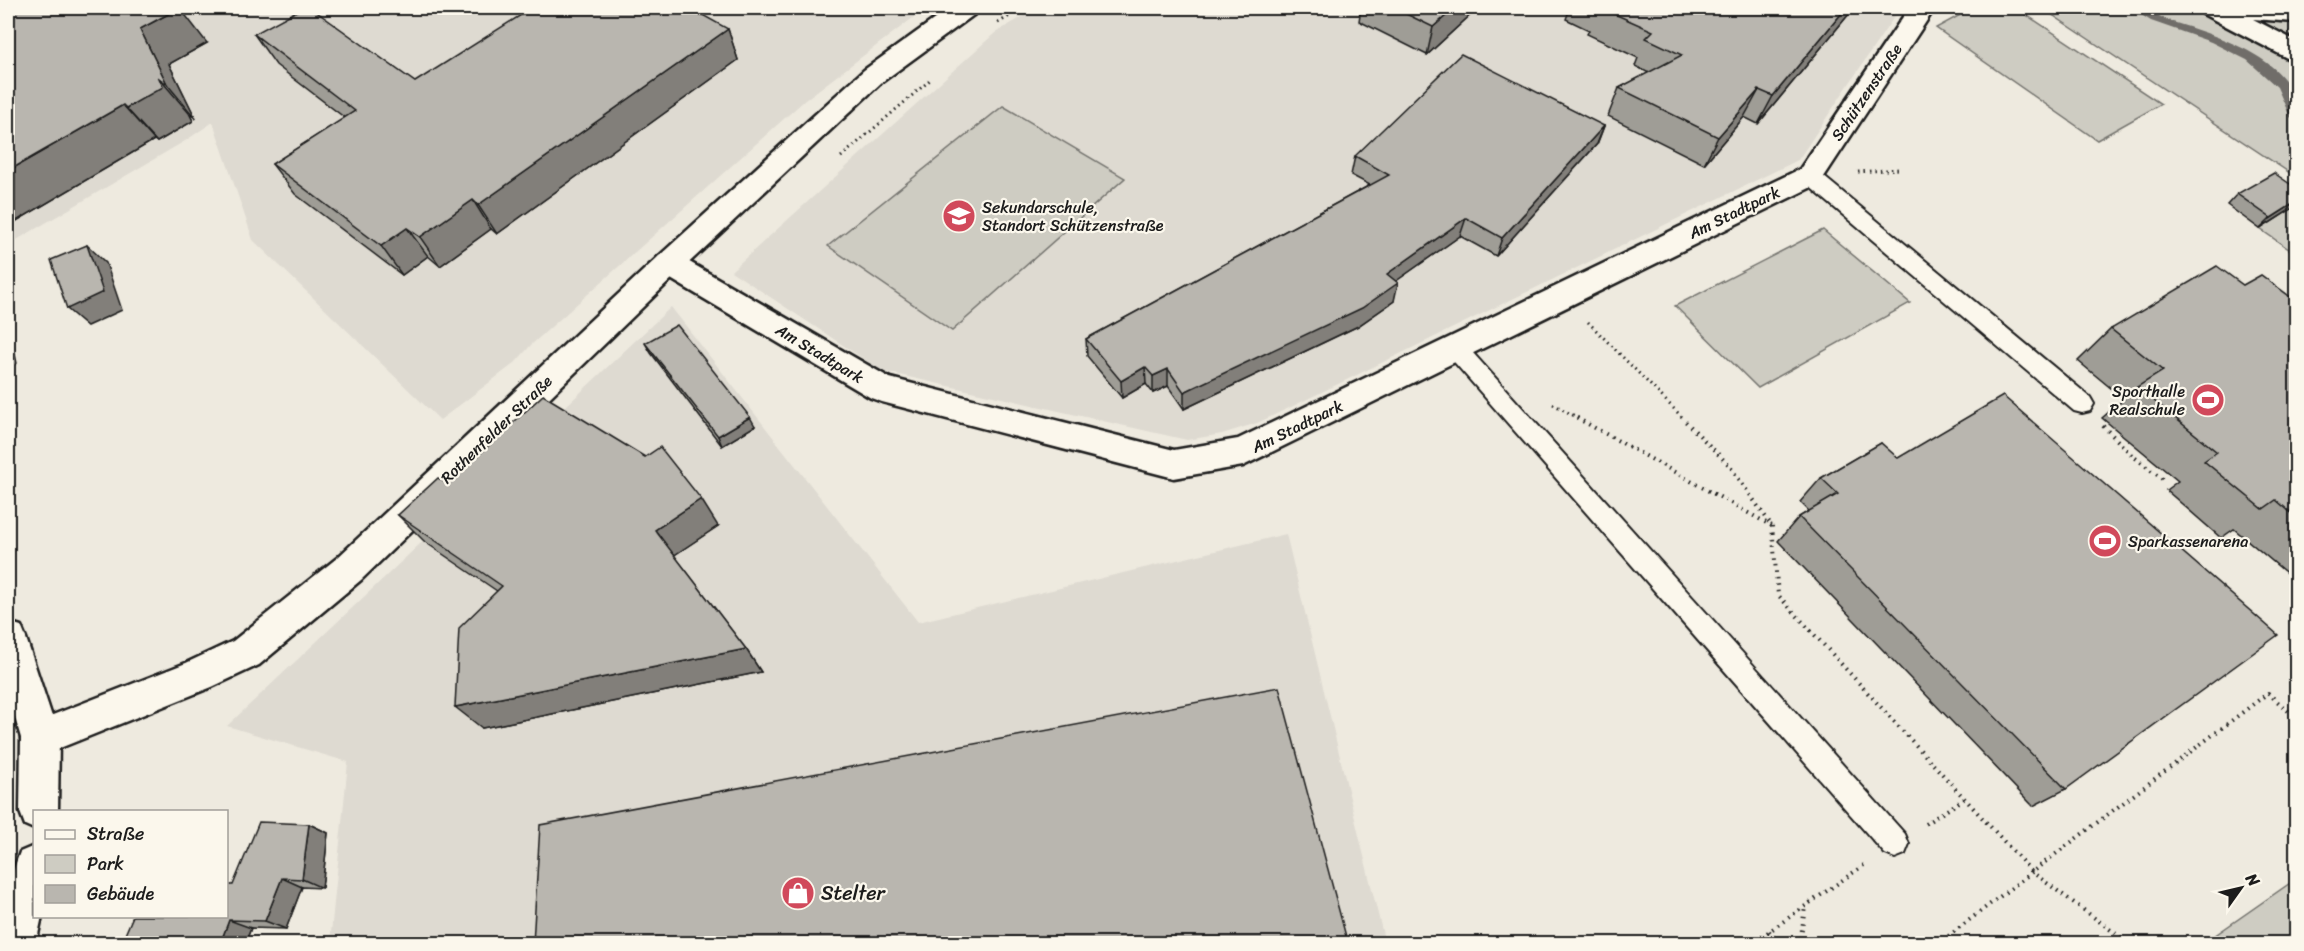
<svg xmlns="http://www.w3.org/2000/svg" width="2304" height="951" font-family="Sriracha,sans-serif">
  <style>
    .built { fill: #dedad1 }
    .green { fill: #ceccc2; stroke: #75746f; stroke-width: 1.5 }
    .lines { fill: none; stroke-linecap: round; stroke-linejoin: round }
    .stream { fill: #6f6d69; fill-rule: evenodd }
    .lane-casing { stroke: #1c1c1c; stroke-width: 4 }
    .street-casing { stroke: #1c1c1c; stroke-width: 5 }
    .secondary-casing { stroke: #1c1c1c; stroke-width: 5 }
    .primary-casing { stroke: #1c1c1c; stroke-width: 5 }
    .path-far1 { stroke: #1c1c1c; stroke-width: 3; stroke-dasharray: 1.5 4; stroke-linecap: butt }
    .path { stroke: #1c1c1c; stroke-width: 4; stroke-dasharray: 1.5 5; stroke-linecap: butt }
    .lane { fill: #fbf7ec; fill-rule: evenodd }
    .street { fill: #fbf7ec; fill-rule: evenodd }
    .secondary { fill: #fbf7ec; fill-rule: evenodd }
    .primary { fill: #fbf7ec; fill-rule: evenodd }
    .wall { fill: #9f9d96; stroke: #1c1c1c; stroke-width: 1.5 }
    .shaded-wall { fill: #827f7a; stroke: #1c1c1c; stroke-width: 1.5 }
    .building { fill: #b9b6af; stroke: #1c1c1c; stroke-width: 1.5 }
    .labels { text-anchor: middle; stroke-width: 4.5; stroke-linejoin: round; paint-order: stroke }
    .street-label { font-size: 16px; fill: #1c1c1c; stroke: #fbf7ec }
    .poi-label { font-size: 16px; fill: #1c1c1c; stroke: #fbf7ec; text-anchor: start }
    .near-poi-label { font-size: 20px; fill: #1c1c1c; stroke: #fbf7ec; text-anchor: start }
  </style>
  <rect width="100%" height="100%" fill="#eeeadf"/>
  <filter id="ink" filterUnits="userSpaceOnUse"><feTurbulence type="fractalNoise" baseFrequency=".0167" numOctaves="2"/><feDisplacementMap in="SourceGraphic" scale="12" xChannelSelector="R" yChannelSelector="G"/><feConvolveMatrix kernelMatrix="1 2 1 2 8 2 1 2 1" color-interpolation-filters="sRGB"/></filter>
  <g filter="url(#ink)">
    <!-- built -->
    <g class="built">
      <path d="M8,8H926L805,100L531,345L515,363L440,420L253,240L213,122L185,141L8,245Z"/>
      <path d="M1037,8H1900L1798,160L1291,407L1257,423L1222,434L1187,440L882,371L731,271L995,33Z"/>
      <path d="M671,307L918,622L1286,534L1385,943H330L348,762L227,726Z"/>
    </g>
    <!-- green -->
    <g class="green">
      <path d="M1973,8H2016L2161,104L2097,140L1936,28Z"/>
      <path d="M2042,8H2198L2296,61V177Z"/>
      <path d="M2252,16L2296,21V46L2252,23Z"/>
      <path d="M1003,106L1125,178L952,331L828,246Z"/>
      <path d="M2296,206V254L2260,229Z"/>
      <path d="M1823,230L1910,303L1758,388L1675,306Z"/>
      <path d="M2296,879V943H2204Z"/>
    </g>
    <g class="lines">
      <!-- stream -->
      <path class="stream" d="M2130,8C2145,6 2158,17 2173,22C2213,35 2284,55 2296,102C2297,108 2296,115 2296,121L2290,117L2277,87L2247,60L2211,42L2151,21Z"/>
      <defs>
        <g id="lane">
          <path d="M1810,169L1817,171L2090,397L2094,404L2090,411L2082,413L2074,411L1803,181L1800,176L1803,171Z"/>
          <path d="M1456,340L1464,343L1905,834L1909,844L1905,854L1895,858L1885,854L1448,355L1445,349L1448,343Z"/>
        </g>
        <g id="street">
          <path d="M1909,8H1935L1820,183L1243,466L1174,478L882,402L871,398L659,272L654,264L659,256L669,253L679,256L890,378L1174,450L1238,439L1800,169Z"/>
          <path d="M2199,8H2296V22L2253,19L2296,41V61L2287,58L2203,14Z"/>
        </g>
        <path id="secondary" d="M950,8H979L975,14L882,82L679,272L361,580L259,665L212,687L40,756L27,751L21,738L27,725L186,663L233,641L337,558L659,256L864,70Z"/>
        <g id="primary">
          <path d="M8,622L21,626L26,638L59,738L58,812H34V829L25,825L20,812L21,738L8,694Z"/>
          <path d="M34,846V916H42L36,944H8C8,910 7,884 20,852Z"/>
        </g>
      </defs>
      <!-- lane casing -->
      <use href="#lane" class="lane-casing"/>
      <!-- street casing -->
      <use href="#street" class="street-casing"/>
      <!-- secondary casing -->
      <use href="#secondary" class="secondary-casing"/>
      <!-- primary casing -->
      <use href="#primary" class="primary-casing"/>
      <!-- path-far1 -->
      <g class="path-far1">
        <path d="M998,23L1023,8"/>
        <path d="M841,157L930,80"/>
        <path d="M1858,172L1899,169"/>
        <path d="M1588,322L1684,419"/>
        <path d="M1553,404L1580,419"/>
      </g>
      <!-- path -->
      <g class="path">
        <path d="M1577,418L1772,526L1729,465L1682,418"/>
        <path d="M2103,426L2133,456L2166,482"/>
        <path d="M1772,526L1778,595L2032,872L2268,693L2296,718"/>
        <path d="M1925,824L1964,799"/>
        <path d="M1769,931L1779,944"/>
        <path d="M1751,944L1864,865"/>
        <path d="M1800,944L1805,907"/>
        <path d="M1938,944L2032,872L2130,944"/>
      </g>
      <!-- lane -->
      <use href="#lane" class="lane"/>
      <!-- street -->
      <use href="#street" class="street"/>
      <!-- secondary -->
      <use href="#secondary" class="secondary"/>
      <!-- primary -->
      <use href="#primary" class="primary"/>
    </g>
    <!-- wall -->
    <g class="wall">
      <path d="M8,8L207,43L169,64L196,119L189,113L193,121L157,142L154,140L8,226Z"/>
      <path d="M1361,8H1478L1427,55L1359,21Z"/>
      <path d="M1570,8H1854L1758,124L1744,117L1704,164L1608,116L1619,88L1649,73L1635,66L1638,58L1587,34L1589,30L1566,19Z"/>
      <path d="M728,29L738,60L497,234L491,229L440,266L428,256L402,275L295,194L272,164L345,118L276,65L254,34L415,82Z"/>
      <path d="M1604,126L1597,144L1496,256L1460,236L1396,281L1394,301L1358,326L1184,409L1168,386L1153,393L1146,384L1122,398L1087,356L1086,339L1370,185L1351,175L1355,156Z"/>
      <path d="M2237,194L2296,206L2260,229L2227,205Z"/>
      <path d="M2243,285L2296,301V581L2234,529L2221,538L2166,490L2178,481L2102,418L2124,399L2078,361L2111,329Z"/>
      <path d="M645,343L755,426L722,446L651,353Z"/>
      <path d="M1881,443L2066,789L2033,806L1778,541L1799,517L1809,511L1800,502L1821,478Z"/>
      <path d="M398,515L718,526L674,555L746,649L761,672L482,728L497,591L425,542Z"/>
      <path d="M309,824L328,833L322,888L302,887L286,929L251,928L245,944H121L233,885Z"/>
    </g>
    <!-- shaded-wall -->
    <g class="shaded-wall">
      <path d="M180,8L207,43L169,64L196,119L167,84L140,29Z"/>
      <path d="M1455,8H1478L1427,55L1433,27Z"/>
      <path d="M1846,8H1854L1758,124L1773,96Z"/>
      <path d="M728,29L738,60L497,234L478,205Z"/>
      <path d="M159,78L189,113L193,121L157,142L126,108Z"/>
      <path d="M1759,90L1744,117L1704,164L1718,137Z"/>
      <path d="M123,105L154,140L8,226V171Z"/>
      <path d="M1604,126L1597,144L1496,256L1502,238Z"/>
      <path d="M473,200L491,229L440,266L420,237Z"/>
      <path d="M2296,202V206L2260,229L2271,218Z"/>
      <path d="M1466,218L1460,236L1382,291L1387,274Z"/>
      <path d="M407,228L428,256L402,275L381,246Z"/>
      <path d="M87,245L106,263L122,310L87,326L67,309Z"/>
      <path d="M1398,283L1394,301L1358,326L1184,409V392Z"/>
      <path d="M8,329L9,330L17,363L8,368Z"/>
      <path d="M1145,367L1146,384L1122,398L1121,381Z"/>
      <path d="M1168,369V386L1153,393V376Z"/>
      <path d="M750,417L755,426L722,446L718,436Z"/>
      <path d="M701,499L718,526L673,556L655,530Z"/>
      <path d="M746,649L761,672L482,728L455,707Z"/>
      <path d="M309,824L328,833L322,888L302,879Z"/>
      <path d="M282,878L302,887L286,929L265,921Z"/>
      <path d="M229,920L251,928L245,944H220Z"/>
    </g>
    <!-- building -->
    <g class="building">
      <path d="M8,8H179L140,29L167,84L159,78L163,87L126,108L123,105L8,171Z"/>
      <path d="M302,8H311L415,82L532,8H690L728,29L478,205L473,200L420,237L407,228L381,246L272,164L355,111L254,34Z"/>
      <path d="M1394,8H1455L1433,27Z"/>
      <path d="M1601,8H1846L1773,96L1759,90L1718,137L1619,88L1682,55L1646,38L1653,31Z"/>
      <path d="M1461,54L1604,126L1502,238L1466,218L1387,274L1398,283L1362,308L1184,392L1168,369L1153,376L1145,367L1121,381L1086,339L1389,175L1355,156Z"/>
      <path d="M2274,173L2296,188V202L2271,218L2237,194Z"/>
      <path d="M87,245L103,292L67,309L51,260Z"/>
      <path d="M2217,266L2243,285L2261,275L2296,301V517L2276,500L2263,509L2204,461L2217,452L2137,387L2163,371L2111,329Z"/>
      <path d="M677,325L750,417L718,436L645,343Z"/>
      <path d="M543,395L645,457L660,447L701,499L655,530L746,649L455,707L459,628L502,586L398,515L438,478L447,484Z"/>
      <path d="M2003,396L2278,635L2066,789L1799,517L1838,494L1821,478L1881,443L1898,458Z"/>
      <path d="M1279,687L1348,944H533L540,825Z"/>
      <path d="M259,822L309,824L302,879L282,878L265,921L229,920L220,944H121L133,916H226V885H233Z"/>
    </g>
  </g>
  <!-- icons -->
  <defs>
    <symbol id="school-disc" viewBox="-11 -11 22 22"><circle r="9.5" fill="#d1495b" stroke="#fbf7ec"/><path d="M0-5L7-2L0 1L-7-2ZM-4 1L0 2.5L4 1V4Q0 6-4 4Z" fill="#fff"/></symbol>
    <symbol id="stadium-disc" viewBox="-11 -11 22 22"><circle r="9.5" fill="#d1495b" stroke="#fbf7ec"/><path d="M0-5a6.5 5 0 1 0 0 10a6.5 5 0 1 0 0-10ZM-3.5-1.8h7v3.6h-7Z" fill="#fff"/></symbol>
    <symbol id="shop-disc" viewBox="-11 -11 22 22"><circle r="9.5" fill="#d1495b" stroke="#fbf7ec"/><path d="M-5-2.5h2.3a2.7 3.5 0 0 1 5.4 0H5L5.5 6h-11ZM-1.5-2.5h3a1.5 2.3 0 0 0-3 0Z" fill="#fff"/></symbol>
  </defs>
  <g fill-rule="evenodd">
    <use href="#school-disc" x="940" y="197" width="38" height="38"/>
    <use href="#stadium-disc" x="2189" y="381" width="38" height="38"/>
    <use href="#stadium-disc" x="2086" y="522" width="38" height="38"/>
    <use href="#shop-disc" x="779" y="874" width="38" height="38"/>
  </g>
  <g class="labels">
    <!-- street labels -->
    <g class="street-label">
      <text transform="translate(1866 92) rotate(-56)" y="6">Schützenstraße</text>
      <text transform="translate(1734 212) rotate(-26)" y="6">Am Stadtpark</text>
      <text transform="translate(820 353) rotate(31)" y="6">Am Stadtpark</text>
      <text transform="translate(1297 426) rotate(-26)" y="6">Am Stadtpark</text>
      <text transform="translate(496 429) rotate(-44)" y="6">Rothenfelder Straße</text>
    </g>
    <!-- poi labels -->
    <g class="poi-label">
      <text x="982" y="213">Sekundarschule,<tspan x="982" dy="18">Standort Schützenstraße</tspan></text>
      <text x="2185" y="397" text-anchor="end">Sporthalle<tspan x="2185" dy="18">Realschule</tspan></text>
      <text x="2128" y="547">Sparkassenarena</text>
    </g>
    <!-- near-poi labels -->
    <g class="near-poi-label">
      <text x="821" y="900">Stelter</text>
    </g>
  </g>
  <!-- margin -->
  <rect width="2304" height="951" fill="none" stroke="#fbf7ec" stroke-width="30"/>
  <rect x="15" y="15" width="2274" height="921" fill="none" stroke="#1c1c1c" stroke-width="2" filter="url(#ink)"/>
  <!-- legend -->
  <rect x="33" y="810" width="195" height="108" fill="#fbf7ec" stroke="#a29f99" stroke-width="1.5"/>
  <rect x="45" y="830" width="30" height="9" fill="#fbf7ec" stroke="#a29f99" stroke-width="1.5"/>
  <text x="87" y="840" font-size="18" fill="#1c1c1c">Straße</text>
  <rect x="45" y="855" width="30" height="18" fill="#ceccc2" stroke="#a29f99" stroke-width="1.5"/>
  <text x="87" y="870" font-size="18" fill="#1c1c1c">Park</text>
  <rect x="45" y="885" width="30" height="18" fill="#b9b6af" stroke="#a29f99" stroke-width="1.5"/>
  <text x="87" y="900" font-size="18" fill="#1c1c1c">Gebäude</text>
  <!-- north arrow -->
  <g transform="translate(2241 888) rotate(56)" stroke="#fbf7ec" stroke-width="4.5" paint-order="stroke">
  <path d="M0-4.5L10 22L0 15L-10 22Z" fill="#1c1c1c"/>
  <text y="-9" font-size="16" font-weight="bold" text-anchor="middle" fill="#1c1c1c">N</text>
  </g>
</svg>
